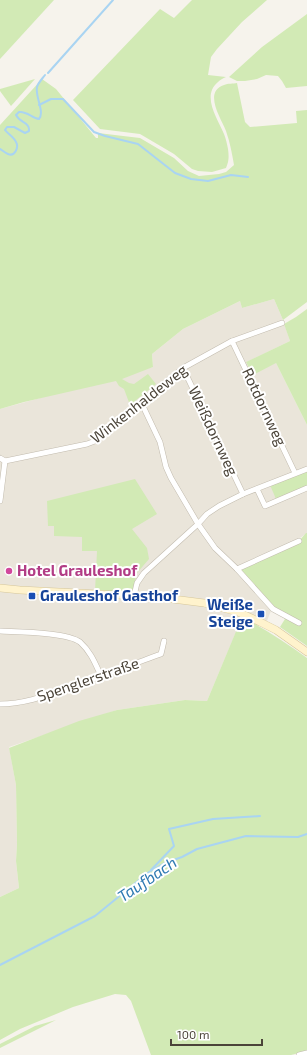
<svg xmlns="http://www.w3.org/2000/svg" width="307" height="1055" font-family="'Exo 2',sans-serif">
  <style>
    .residential { fill: #eae5da }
    .green { fill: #d2eab5 }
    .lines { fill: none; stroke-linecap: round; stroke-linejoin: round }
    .stream { stroke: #a9d4f2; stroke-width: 2 }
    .minor-casing { stroke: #c2bbae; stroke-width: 6 }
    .secondary-casing { stroke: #d6c79b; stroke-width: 8 }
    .minor { stroke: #fff; stroke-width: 5 }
    .secondary { stroke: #fff3cd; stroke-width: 7 }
    .hotel-dot { fill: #d1479c; stroke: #fff; stroke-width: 1.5 }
    .transit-dot { fill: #1a4fb4; stroke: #fff; stroke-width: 1.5 }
    .labels { text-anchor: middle; stroke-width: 4; stroke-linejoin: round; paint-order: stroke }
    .street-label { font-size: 15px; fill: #4b4439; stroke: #fff }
    .hotel-label { font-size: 15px; font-weight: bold; fill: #b23c85; stroke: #fff; text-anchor: start }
    .transit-label { font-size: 15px; font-weight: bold; fill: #164399; stroke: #fff; text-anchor: start }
    .water-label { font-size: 16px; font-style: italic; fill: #2e7ab2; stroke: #fff }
  </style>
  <rect width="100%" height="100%" fill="#f6f3ec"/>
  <!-- residential -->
  <path class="residential" d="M274,299L283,320L290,341L247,362L276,363L307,425V533L297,540L234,569L271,611L266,623L244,613L207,701L185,700L117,710L9,747L16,785L17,844L16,861L19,888L0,897V409L153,367L152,354L183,329L240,301L242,308Z"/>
  <!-- green -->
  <g class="green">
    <path d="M0,0H54L0,59Z"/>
    <path d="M192,0H267L242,22L217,49L211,57L208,75L226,77C223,78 220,80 218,82C201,96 218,119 224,134C226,139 227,144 228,149C229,157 229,161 226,168L212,172L198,171L192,169L174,154L140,134L100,129L73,100L160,9L174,18Z"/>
    <path d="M307,14V89V86L286,88L282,81L278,76L266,75L257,79L245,81H237L229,77L262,47Z"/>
    <path d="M35,79L11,106L0,91V89Z"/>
    <path d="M42,79L56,89L96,138H98V133L140,138L174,158L188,171L199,176L219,174L226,172L234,165C232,154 230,142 226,131C221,118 203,92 224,85C228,83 233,84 237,83L245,122L250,127L297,123L296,111L307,110V302L283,320L274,299L242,308L240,301L183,329L152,354L153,367L122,379L129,383L134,384L148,374L156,384L130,405L124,389L119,386L116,381L24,402L0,409V125Z"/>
    <path d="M307,309V425L276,363L253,375L246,362L290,341L284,324L296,317Z"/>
    <path d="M307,471V486L276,499L270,485Z"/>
    <path d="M135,479L157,514L132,529L147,548L149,559L137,573L132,593L95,591L97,551H82V537L54,536V526H48L47,501Z"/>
    <path d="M306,533H307V646L280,627L285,619L241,570L299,541Z"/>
    <path d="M242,617C265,629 286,643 307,658V1051L291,1055H151L131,1001L126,995L115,994L73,1007L20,1029L0,1040V897L19,888L16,861L17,844L16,785L9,748L79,721L117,710L185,700L207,701Z"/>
    <path d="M56,1020L0,1048V1044L35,1026Z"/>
  </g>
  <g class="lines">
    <!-- stream -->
    <g class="stream">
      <path d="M48,73L113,0"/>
      <path d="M39,105L51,99H63L94,132L105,136L138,144L175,173L191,179L208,181L231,175L248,177"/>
      <path d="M0,149C2,150 5,153 8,154C15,157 19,147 16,142C14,137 8,134 5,130L7,127H14L25,133L29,131C30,122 20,123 16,115L19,112C27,111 32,118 39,119C45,112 35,97 37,87C38,83 42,79 45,75"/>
      <path d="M151,870L174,846L169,829L213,819L260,816"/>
      <path d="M0,965L95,916L149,872L165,863L182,857L197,849L246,836L298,837L307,834"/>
    </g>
    <defs>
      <g id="minor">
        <path d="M232,341L295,473"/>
        <path d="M183,368L243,494"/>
        <path d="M141,402L160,442L166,467L171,478L198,524L215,548L237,569L273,609L299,623"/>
        <path d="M0,458L5,461"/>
        <path d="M257,489L265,506L307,488"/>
        <path d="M0,501L5,461L87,444L95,441L141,402L183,368L232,341L282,323"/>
        <path d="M237,569L299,541"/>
        <path d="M134,596L137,583L144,573L198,524L207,514L219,506L243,494L307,469"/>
        <path d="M0,631C17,632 67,632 80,642C91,652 95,663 101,676"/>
        <path d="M0,704C27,704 53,693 77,685C105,675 133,664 161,654L164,641"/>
        <path d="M299,1055L307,1053"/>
      </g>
      <path id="secondary" d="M0,588L20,590L157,597L204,603L238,612L260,622L276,630L307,652"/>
    </defs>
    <!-- minor casing -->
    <use href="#minor" class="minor-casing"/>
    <!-- secondary casing -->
    <use href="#secondary" class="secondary-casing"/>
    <!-- minor -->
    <use href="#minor" class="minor"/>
    <!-- secondary -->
    <use href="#secondary" class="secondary"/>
  </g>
  <!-- markers -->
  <circle class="hotel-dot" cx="9" cy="571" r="4"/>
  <g class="transit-dot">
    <rect x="28" y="592" width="8" height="8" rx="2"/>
    <rect x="257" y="610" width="8" height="8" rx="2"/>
  </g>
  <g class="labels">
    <!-- street labels -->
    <g class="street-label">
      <text transform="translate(139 404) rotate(-38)" y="5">Winkenhaldeweg</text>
      <text transform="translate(264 407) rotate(65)" y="5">Rotdornweg</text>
      <text transform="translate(213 431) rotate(65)" y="5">Weißdornweg</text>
      <text transform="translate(88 680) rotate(-19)" y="5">Spenglerstraße</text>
    </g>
    <!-- hotel labels -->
    <g class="hotel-label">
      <text x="17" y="576">Hotel Grauleshof</text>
    </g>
    <!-- transit labels -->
    <g class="transit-label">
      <text x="40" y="601">Grauleshof Gasthof</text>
      <text x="253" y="610" text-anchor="end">Weiße<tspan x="253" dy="17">Steige</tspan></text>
    </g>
    <!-- water labels -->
    <g class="water-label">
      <text transform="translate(147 879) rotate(-34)" y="6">Taufbach</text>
    </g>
  </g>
  <!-- scale -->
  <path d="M171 1039v6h91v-6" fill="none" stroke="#4b4439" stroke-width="2"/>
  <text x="177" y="1039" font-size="12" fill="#4b4439" stroke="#ffffff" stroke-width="3" paint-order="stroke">100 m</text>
</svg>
